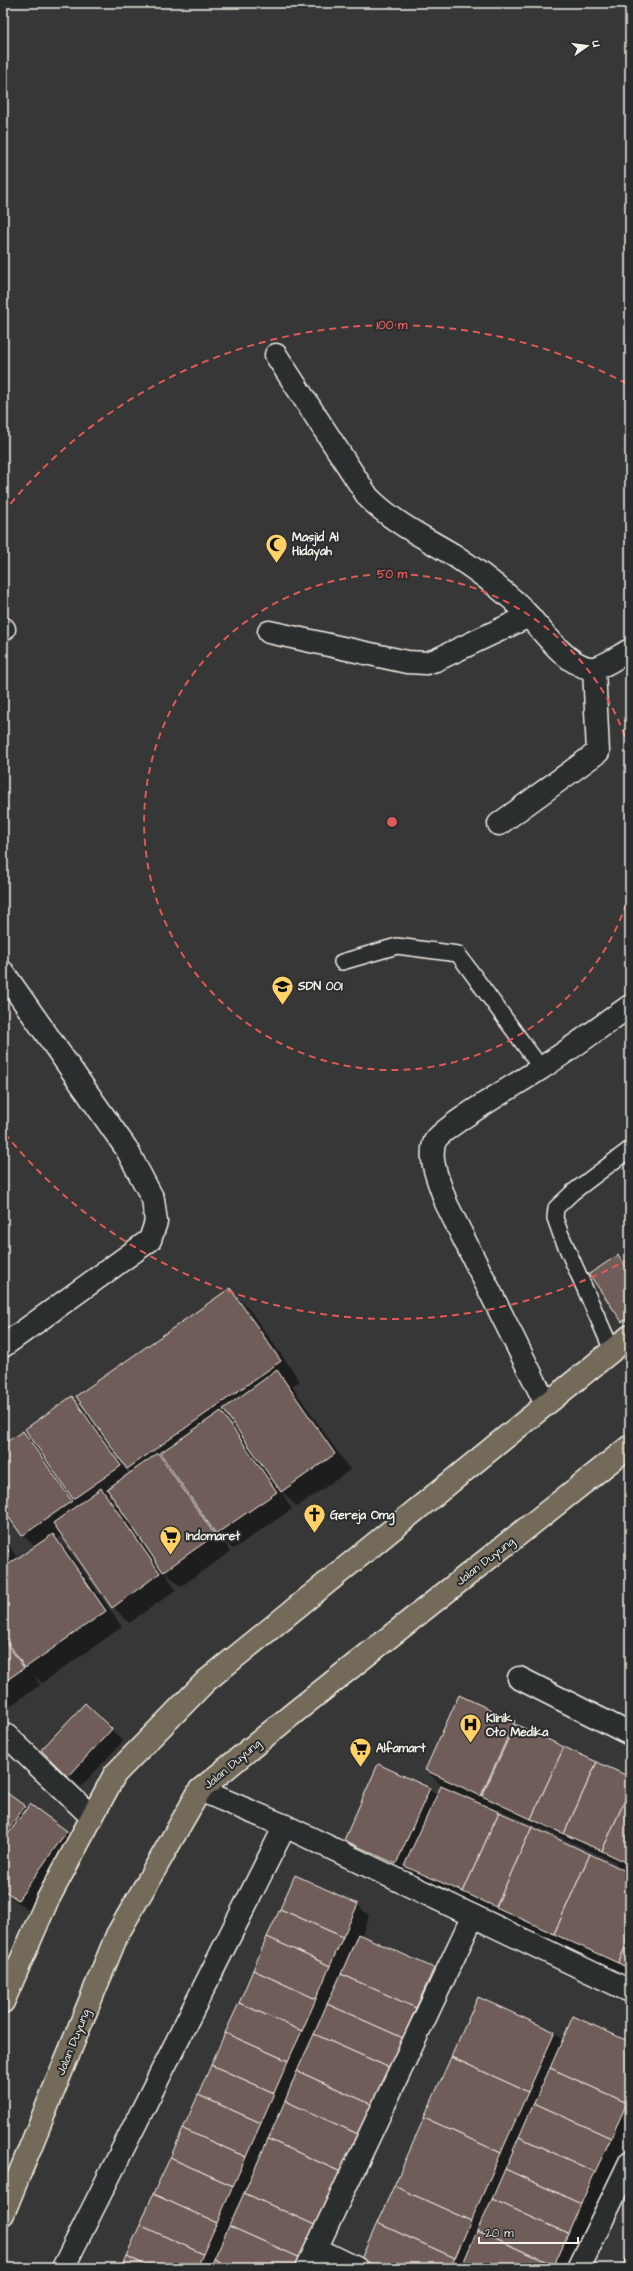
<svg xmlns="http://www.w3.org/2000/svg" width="633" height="2271" font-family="'Architects Daughter',sans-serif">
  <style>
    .shadow { fill: #0007; fill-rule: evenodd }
    .building { fill: #705d5a; stroke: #f4f1e8 }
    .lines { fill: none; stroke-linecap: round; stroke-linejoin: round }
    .service-casing { stroke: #f4f1e8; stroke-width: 18 }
    .minor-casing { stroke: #f4f1e8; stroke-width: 25 }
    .trunk-casing { stroke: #f4f1e8; stroke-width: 25 }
    .service { stroke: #2a2d2e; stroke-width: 15 }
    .minor { stroke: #2a2d2e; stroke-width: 22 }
    .trunk { stroke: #736b5a; stroke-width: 22 }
    .ring { fill: none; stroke: #de5a58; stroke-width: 2; stroke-dasharray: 7 5 }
    .labels { text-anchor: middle; stroke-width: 4; stroke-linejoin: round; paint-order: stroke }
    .poi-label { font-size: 12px; font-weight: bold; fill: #f4f1e8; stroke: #2a2d2e; text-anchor: start }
    .street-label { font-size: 12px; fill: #f4f1e8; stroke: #2a2d2e }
    .centre { fill: #de5a58; stroke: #2a2d2e; stroke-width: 2 }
    .ring-label { font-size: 12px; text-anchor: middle; font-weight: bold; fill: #de5a58; stroke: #2a2d2e; stroke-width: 4; stroke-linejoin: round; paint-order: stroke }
  </style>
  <rect width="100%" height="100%" fill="#383737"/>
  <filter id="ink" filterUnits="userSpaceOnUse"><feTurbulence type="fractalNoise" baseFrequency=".025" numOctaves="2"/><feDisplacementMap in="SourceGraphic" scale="8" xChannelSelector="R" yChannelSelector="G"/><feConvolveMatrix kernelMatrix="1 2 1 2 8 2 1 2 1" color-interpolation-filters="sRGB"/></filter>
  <g filter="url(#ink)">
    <!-- shadow -->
    <g class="shadow">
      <path d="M618,1256L630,1268V1329L622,1322Z"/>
      <path d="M230,1289L249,1309L300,1381L292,1386L350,1470L297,1507L281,1491L292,1509L233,1549L223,1539L230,1552L180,1587L164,1570L176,1590L129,1623L113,1607L62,1535L57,1539L69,1551L122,1627L42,1683L34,1675L40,1685L3,1711V1537L18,1559L35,1547L23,1535L3,1507V1445L23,1432L34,1443L72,1397L84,1409L129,1475L132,1473L128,1468ZM110,1493L120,1507L119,1508L107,1495Z"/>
      <path d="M85,1704L123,1741L81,1787L54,1762Z"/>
      <path d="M514,1721L521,1728L630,1778V1977L513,1923L507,1917L480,1905L479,1907L422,1882L410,1870L408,1875L356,1852L345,1840L430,1789L437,1796L442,1786L426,1770ZM498,1809L615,1862L622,1870L497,1813Z"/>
      <path d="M3,1791L27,1809L30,1805L67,1832L78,1843L30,1911L3,1892Z"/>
      <path d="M295,1877L358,1905L369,1916L361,1936L433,1969L445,1981L318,2268H122Z"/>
      <path d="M555,2033L563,2041L630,2043V2132L569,2268H372L363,2259Z"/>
    </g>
    <!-- building -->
    <g class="building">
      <path d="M618,1255L630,1272V1317L622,1322L589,1274Z"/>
      <path d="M230,1288L281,1361L127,1469L76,1396Z"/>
      <path d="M277,1370L335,1454L281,1492L223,1409Z"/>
      <path d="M72,1396L121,1466L73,1499L25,1429Z"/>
      <path d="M221,1411L277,1492L216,1534L160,1453Z"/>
      <path d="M23,1431L72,1501L22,1536L3,1509V1444Z"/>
      <path d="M158,1453L215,1535L163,1572L107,1489Z"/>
      <path d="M101,1488L160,1573L112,1608L53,1523Z"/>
      <path d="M53,1534L106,1611L25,1668L3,1635V1568Z"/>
      <path d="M3,1543L9,1551L3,1555Z"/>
      <path d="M3,1638L24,1668L3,1683Z"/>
      <path d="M459,1695L515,1721L481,1796L425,1770Z"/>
      <path d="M85,1703L112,1729L68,1777L41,1750Z"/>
      <path d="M515,1724L564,1747L531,1819L482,1796Z"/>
      <path d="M564,1747L597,1762L564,1834L531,1819Z"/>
      <path d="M597,1762L630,1777V1789L602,1851L564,1834Z"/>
      <path d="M378,1764L430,1788L396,1864L344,1840Z"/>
      <path d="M441,1786L499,1812L463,1892L404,1866Z"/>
      <path d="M630,1789V1864L602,1851Z"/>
      <path d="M3,1790L25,1806L3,1837Z"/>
      <path d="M30,1804L67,1831L18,1900L3,1890V1841Z"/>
      <path d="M499,1812L532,1827L496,1907L463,1892Z"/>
      <path d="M532,1827L590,1854L554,1934L496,1907Z"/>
      <path d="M590,1854L630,1873V1937L618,1963L554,1934Z"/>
      <path d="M295,1875L358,1904L343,1937L280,1909Z"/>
      <path d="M280,1909L343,1937L330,1966L267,1937Z"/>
      <path d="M358,1934L434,1968L416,2008L341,1974Z"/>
      <path d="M267,1937L330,1966L316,1999L253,1970Z"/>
      <path d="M630,1937V1969L618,1963Z"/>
      <path d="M253,1970L316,1999L302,2031L239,2003Z"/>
      <path d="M341,1974L416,2008L403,2038L327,2004Z"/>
      <path d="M478,1997L555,2032L528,2092L451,2057Z"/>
      <path d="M239,2003L302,2031L288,2061L225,2033Z"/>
      <path d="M327,2004L403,2038L390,2068L314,2034Z"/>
      <path d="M573,2016L630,2042V2095L627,2103L550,2068Z"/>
      <path d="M225,2033L288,2061L274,2093L211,2065Z"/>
      <path d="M314,2034L390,2068L373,2105L297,2071Z"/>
      <path d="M451,2057L528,2092L501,2153L424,2118Z"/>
      <path d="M211,2065L274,2093L261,2123L198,2095Z"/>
      <path d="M550,2068L627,2103L611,2138L534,2103Z"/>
      <path d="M297,2071L373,2105L360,2135L285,2101Z"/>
      <path d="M198,2095L261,2123L246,2157L183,2129Z"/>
      <path d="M285,2101L360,2135L343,2173L268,2139Z"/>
      <path d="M534,2103L611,2138L595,2172L519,2137Z"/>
      <path d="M424,2118L501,2153L471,2221L394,2186Z"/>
      <path d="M183,2129L246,2157L233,2186L170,2158Z"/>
      <path d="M519,2137L595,2172L581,2204L505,2169Z"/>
      <path d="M268,2139L343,2173L319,2227L244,2193Z"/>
      <path d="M170,2158L233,2186L217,2223L153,2194Z"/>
      <path d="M505,2169L581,2204L568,2234L492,2199Z"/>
      <path d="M394,2186L471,2221L455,2258L377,2223Z"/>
      <path d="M244,2193L319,2227L305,2260L229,2226Z"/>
      <path d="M153,2194L217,2223L203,2254L140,2225Z"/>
      <path d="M492,2199L568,2234L554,2265L477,2231Z"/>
      <path d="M377,2223L455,2258L450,2268H382L361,2259Z"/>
      <path d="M140,2225L203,2254L197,2268H152L126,2256Z"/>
      <path d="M229,2226L305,2260L301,2268H233L214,2259Z"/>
      <path d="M477,2231L554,2265L553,2268H461Z"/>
      <path d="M630,2249V2263L625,2261Z"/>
      <path d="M126,2256L152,2268H121Z"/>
      <path d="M214,2259L233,2268H210Z"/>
      <path d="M625,2261L630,2263V2268H621Z"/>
    </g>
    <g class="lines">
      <defs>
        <g id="service">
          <path d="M342,962L397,946L458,954L541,1068"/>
          <path d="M612,1350L561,1235L555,1218L556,1208L573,1192L630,1149"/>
        </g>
        <g id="minor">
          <path d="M276,355L368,497C395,524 424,537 455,556C475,569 496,585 513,600C535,618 561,663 589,668C601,670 620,655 630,650"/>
          <path d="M3,629H4"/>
          <path d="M269,632L407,662L426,663L436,660L529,616"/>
          <path d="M499,824L598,752L594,668"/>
          <path d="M3,972L126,1148L153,1199L156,1222L150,1240L3,1346"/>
          <path d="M546,1404L446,1203C441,1185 427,1160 435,1141C442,1127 522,1081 540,1069C571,1049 600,1027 630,1006"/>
          <path d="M519,1678L630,1734"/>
          <path d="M3,1735L7,1736L92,1817"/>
          <path d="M200,1790L285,1826L630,1991"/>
          <path d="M317,2249L356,2268"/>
          <path d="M63,2268L285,1826"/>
          <path d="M307,2268L473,1916"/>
          <path d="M579,2268L630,2162"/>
        </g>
        <g id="trunk">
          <path d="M3,2002L47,1901L115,1774L206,1681L630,1336"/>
          <path d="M3,2214L117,1935L200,1790L295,1712L630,1446"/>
        </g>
      </defs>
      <!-- service casing -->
      <use href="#service" class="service-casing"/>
      <!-- minor casing -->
      <use href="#minor" class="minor-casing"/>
      <!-- trunk casing -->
      <use href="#trunk" class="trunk-casing"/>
      <!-- service -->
      <use href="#service" class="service"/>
      <!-- minor -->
      <use href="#minor" class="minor"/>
      <!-- trunk -->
      <use href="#trunk" class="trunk"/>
    </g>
  </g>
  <!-- distance rings -->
  <g class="ring">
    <path d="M630 892A248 248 0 1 1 630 752"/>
    <path d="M629 1259A497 497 0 0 1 3 1131M3 513A497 497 0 0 1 629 385"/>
  </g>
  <!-- icons -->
  <defs>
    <symbol id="mosque-pin" viewBox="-11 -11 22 30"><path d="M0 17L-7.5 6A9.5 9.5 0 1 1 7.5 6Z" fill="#ffd166" stroke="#2a2d2e"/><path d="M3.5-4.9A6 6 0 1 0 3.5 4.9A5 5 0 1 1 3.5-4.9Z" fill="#111"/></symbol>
    <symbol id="school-pin" viewBox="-11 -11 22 30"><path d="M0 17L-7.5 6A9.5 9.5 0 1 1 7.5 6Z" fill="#ffd166" stroke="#2a2d2e"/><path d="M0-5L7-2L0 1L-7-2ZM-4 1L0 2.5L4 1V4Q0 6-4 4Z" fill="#111"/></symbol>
    <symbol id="church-pin" viewBox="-11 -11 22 30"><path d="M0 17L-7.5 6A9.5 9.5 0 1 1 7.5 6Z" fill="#ffd166" stroke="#2a2d2e"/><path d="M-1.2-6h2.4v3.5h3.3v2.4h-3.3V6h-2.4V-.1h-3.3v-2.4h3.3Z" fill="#111"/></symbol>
    <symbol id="supermarket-pin" viewBox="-11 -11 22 30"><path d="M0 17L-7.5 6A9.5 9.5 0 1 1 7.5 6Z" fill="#ffd166" stroke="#2a2d2e"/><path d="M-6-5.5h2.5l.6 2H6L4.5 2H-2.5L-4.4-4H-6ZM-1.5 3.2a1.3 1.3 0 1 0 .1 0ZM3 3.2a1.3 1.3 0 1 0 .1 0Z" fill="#111"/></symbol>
    <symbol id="hospital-pin" viewBox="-11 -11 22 30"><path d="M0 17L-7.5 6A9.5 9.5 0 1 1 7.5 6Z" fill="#ffd166" stroke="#2a2d2e"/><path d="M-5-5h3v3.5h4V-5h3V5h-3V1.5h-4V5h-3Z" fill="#111"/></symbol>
  </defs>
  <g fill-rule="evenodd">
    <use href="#mosque-pin" x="264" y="532" width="25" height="34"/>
    <use href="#school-pin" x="270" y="974" width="25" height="34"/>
    <use href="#church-pin" x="302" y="1502" width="25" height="34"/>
    <use href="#supermarket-pin" x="158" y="1524" width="25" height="34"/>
    <use href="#hospital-pin" x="458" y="1712" width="25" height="34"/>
    <use href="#supermarket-pin" x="348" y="1736" width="25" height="34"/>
  </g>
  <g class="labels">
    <!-- poi labels -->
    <g class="poi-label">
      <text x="292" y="541">Masjid Al<tspan x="292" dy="14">Hidayah</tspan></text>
      <text x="298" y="990">SDN 001</text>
      <text x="330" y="1519">Gereja Omg</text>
      <text x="186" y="1540">Indomaret</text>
      <text x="486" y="1722">Klinik<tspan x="486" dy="14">Oto Medika</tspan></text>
      <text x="376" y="1752">Alfamart</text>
    </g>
    <!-- street labels -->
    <g class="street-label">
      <text transform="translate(485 1561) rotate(-38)" y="4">Jalan Duyung</text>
      <text transform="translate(232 1764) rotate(-40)" y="4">Jalan Duyung</text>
      <text transform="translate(73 2042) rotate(-68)" y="4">Jalan Duyung</text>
    </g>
  </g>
  <circle cx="392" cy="822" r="6" class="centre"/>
  <g class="ring-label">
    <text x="392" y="329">100 m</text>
    <text x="392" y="578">50 m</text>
  </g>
  <!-- margin -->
  <rect width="633" height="2271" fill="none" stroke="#2a2d2e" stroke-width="16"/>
  <rect x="8" y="8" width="617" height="2255" fill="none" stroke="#f4f1e8" stroke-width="1.5" filter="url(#ink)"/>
  <!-- north arrow -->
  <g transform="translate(587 46) rotate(76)" stroke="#2a2d2e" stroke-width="3" paint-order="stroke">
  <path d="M0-3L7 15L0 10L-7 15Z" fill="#f4f1e8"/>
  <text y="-6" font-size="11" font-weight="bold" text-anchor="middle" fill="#f4f1e8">U</text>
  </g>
  <!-- scale -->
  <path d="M479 2237v6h99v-6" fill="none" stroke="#f4f1e8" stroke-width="2"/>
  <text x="485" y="2237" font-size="12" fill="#f4f1e8" stroke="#2a2d2e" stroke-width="3" paint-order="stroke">20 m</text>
</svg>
